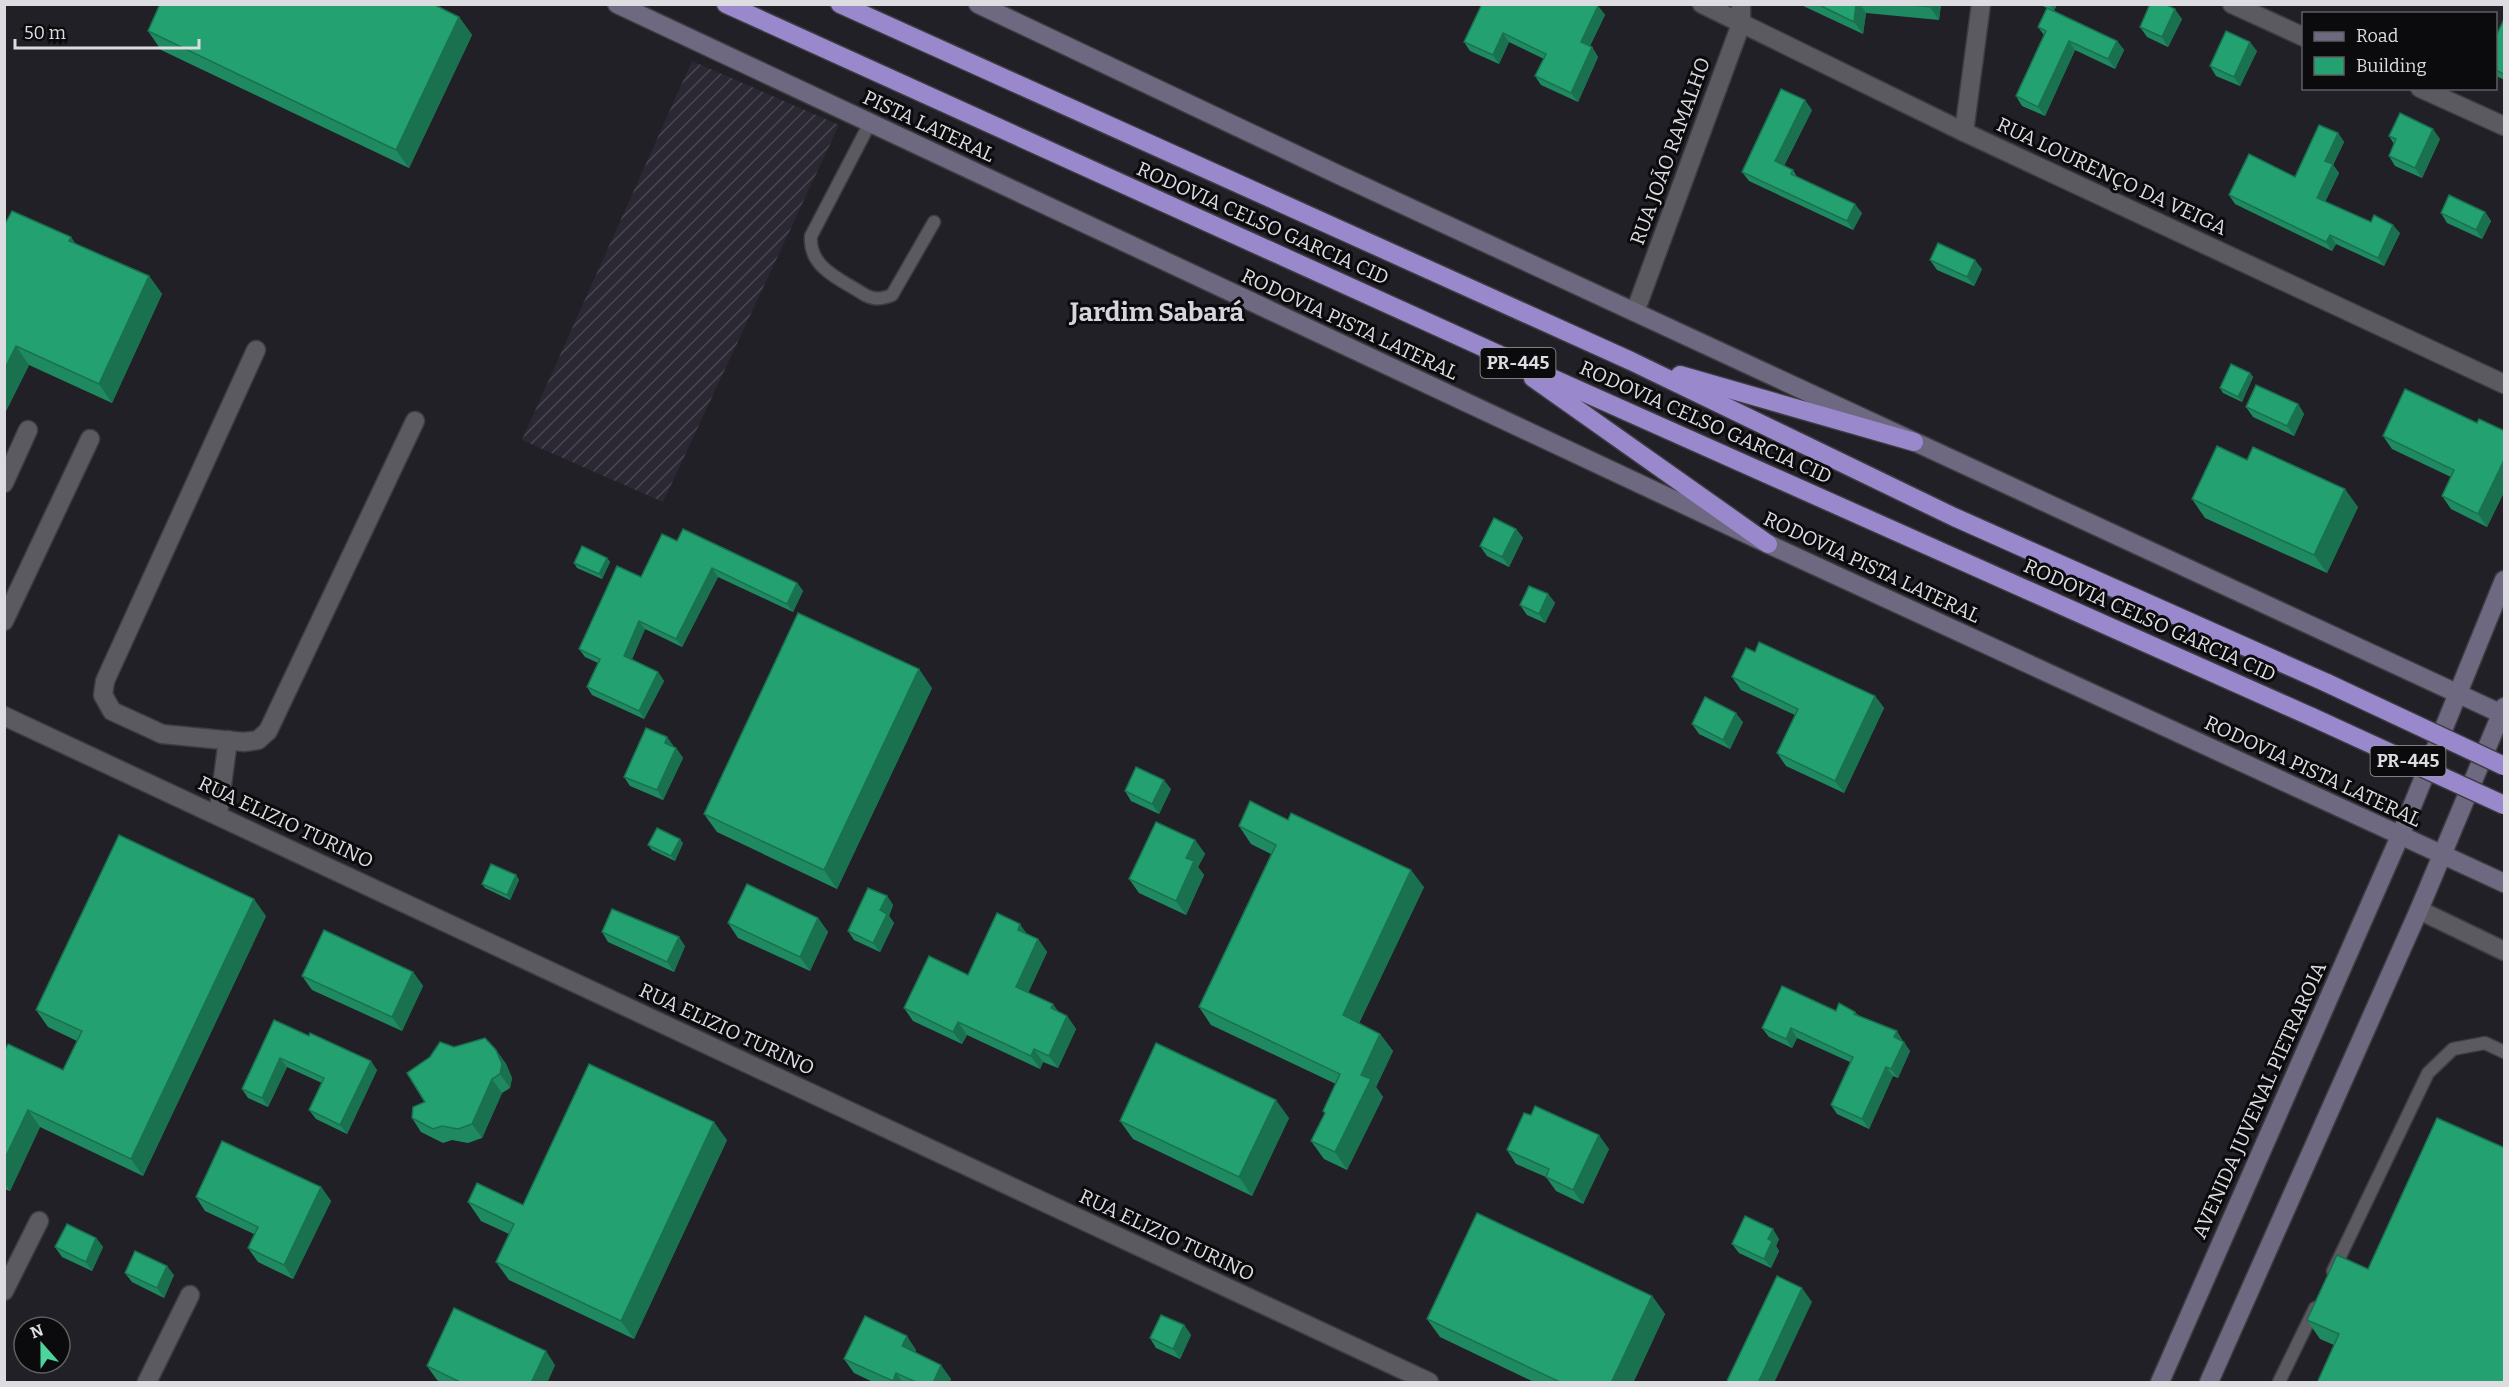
<svg xmlns="http://www.w3.org/2000/svg" width="2509" height="1387" font-family="Bitter,serif">
  <style>
    .industrial { fill: url(#industrial-furrows) }
    .lines { fill: none; stroke-linecap: round; stroke-linejoin: round }
    .lane-casing { stroke: #3d3c41; stroke-width: 15 }
    .street-casing { stroke: #3d3c41; stroke-width: 21 }
    .secondary-casing { stroke: #3d3c41; stroke-width: 21 }
    .highway-casing { stroke: #3d3c41; stroke-width: 21 }
    .lane { stroke: #5b5a61; stroke-width: 12 }
    .street { stroke: #5b5a61; stroke-width: 18 }
    .secondary { stroke: #6e6881; stroke-width: 18 }
    .highway { stroke: #9a88cd; stroke-width: 18 }
    .highway-bridge-casing { stroke: #3d3c41; stroke-width: 21; stroke-linecap: butt }
    .highway-bridge { stroke: #9a88cd; stroke-width: 18 }
    .wall { fill: #1f8a61 }
    .shaded-wall { fill: #19714f }
    .building { fill: #24a171; stroke: #19714f; stroke-width: 1.5 }
    .labels { text-anchor: middle; stroke-width: 6; stroke-linejoin: round; paint-order: stroke }
    .shield { fill: #0b0a0d; stroke: #9e9da1; stroke-width: 1.5 }
    .shield-label { font-size: 18px; font-weight: bold; fill: #dddce0 }
    .street-label { font-size: 20px; fill: #dddce0; stroke: #0b0a0d }
    .district-label { font-size: 26px; font-weight: bold; fill: #d6d4dc; stroke: #0b0a0d }
  </style>
  <defs>
    <pattern id="industrial-furrows" width="10" height="10" patternUnits="userSpaceOnUse" patternTransform="scale(1.5)"><rect width="10" height="10" fill="#2b2834"/><path d="M-1 1l2-2M0 10L10 0M9 11l2-2" fill="none" stroke="#494751"/></pattern>
  </defs>
  <rect width="100%" height="100%" fill="#212026"/>
  <!-- industrial -->
  <path class="industrial" d="M692,61L839,125L663,502L522,440Z"/>
  <g class="lines">
    <defs>
      <g id="lane">
        <path d="M870,123L811,236C808,268 842,280 865,295C875,300 882,299 892,295L934,222"/>
        <path d="M2333,1271L2428,1073L2453,1049L2485,1043L2504,1052"/>
        <path d="M2279,1382L2315,1308"/>
      </g>
      <g id="street">
        <path d="M1702,4L1964,132L2504,384"/>
        <path d="M2232,4L2304,37"/>
        <path d="M2420,88L2504,126"/>
        <path d="M1964,132L1981,4"/>
        <path d="M1635,312L1741,24V4"/>
        <path d="M256,350L105,681L103,695L112,711L162,734L244,742L258,740L268,731L415,421"/>
        <path d="M4,483L28,430"/>
        <path d="M4,621L90,439"/>
        <path d="M4,716L1429,1382"/>
        <path d="M218,815L228,740"/>
        <path d="M2419,910L2504,951"/>
        <path d="M4,1291L39,1221"/>
        <path d="M147,1382L190,1295"/>
      </g>
      <g id="secondary">
        <path d="M617,4L1768,544L2504,883"/>
        <path d="M978,4L1339,175L2504,715"/>
        <path d="M2160,1382L2400,836L2504,580"/>
        <path d="M2209,1382L2419,910L2504,707"/>
      </g>
      <g id="highway">
        <path d="M726,4L1500,355L2312,717"/>
        <path d="M840,4L1631,361L1954,517L2327,683"/>
        <path d="M1680,375L1914,442"/>
        <path d="M1533,378L1768,544"/>
      </g>
    </defs>
    <!-- lane casing -->
    <use href="#lane" class="lane-casing"/>
    <!-- street casing -->
    <use href="#street" class="street-casing"/>
    <!-- secondary casing -->
    <use href="#secondary" class="secondary-casing"/>
    <!-- highway casing -->
    <use href="#highway" class="highway-casing"/>
    <!-- lane -->
    <use href="#lane" class="lane"/>
    <!-- street -->
    <use href="#street" class="street"/>
    <!-- secondary -->
    <use href="#secondary" class="secondary"/>
    <!-- highway -->
    <use href="#highway" class="highway"/>
    <defs>
      <g id="highway-bridge">
        <path d="M2327,683L2504,766"/>
        <path d="M2312,717L2504,805"/>
      </g>
    </defs>
    <!-- highway-bridge casing -->
    <use href="#highway-bridge" class="highway-bridge-casing"/>
    <!-- highway-bridge -->
    <use href="#highway-bridge" class="highway-bridge"/>
  </g>
  <!-- wall -->
  <g class="wall">
    <path d="M1477,4H1596L1598,6L1605,15L1590,46L1592,47L1598,57L1578,102L1541,85L1535,76L1544,59L1509,42L1499,64L1470,51L1464,42L1481,7Z"/>
    <path d="M1799,4H1941L1939,20L1866,13L1863,34Z"/>
    <path d="M2039,4H2057L2054,11L2117,41L2124,50L2115,69L2075,50L2045,116L2022,106L2016,96L2044,35L2038,27L2047,8Z"/>
    <path d="M459,17L472,35L409,168L161,50L148,31Z"/>
    <path d="M2505,17V80L2496,76V36Z"/>
    <path d="M2182,19L2168,47L2147,37L2140,27Z"/>
    <path d="M2257,51L2240,86L2216,76L2210,66Z"/>
    <path d="M1812,110L1784,166L1793,170L1797,177L1862,213L1853,230L1749,181L1742,172Z"/>
    <path d="M2338,133L2344,142L2333,165L2339,173L2325,202L2371,222L2400,233L2384,266L2336,244L2332,251L2235,204L2229,195L2295,177Z"/>
    <path d="M2389,136L2440,139L2422,178L2395,166L2389,156L2394,144Z"/>
    <path d="M2485,212L2491,221L2482,239L2447,223L2441,213Z"/>
    <path d="M4,226L76,244L149,276L162,294L112,403L29,365L4,415Z"/>
    <path d="M1930,260L1982,269L1974,286L1937,270Z"/>
    <path d="M2250,373L2253,377L2242,402L2223,393L2220,388Z"/>
    <path d="M2298,404L2304,414L2294,436L2253,417L2246,407Z"/>
    <path d="M2477,423L2505,431V490L2487,527L2451,509L2442,496L2451,477L2392,449L2383,436Z"/>
    <path d="M2247,460L2358,507L2327,573L2205,518L2192,499Z"/>
    <path d="M1516,529L1523,538L1509,567L1487,556L1480,546Z"/>
    <path d="M677,541L797,583L803,591L793,612L718,577L682,647L645,629L632,659L658,672L664,681L644,719L592,695L587,687L598,663L585,657L579,649L641,577Z"/>
    <path d="M607,558L610,562L602,579L577,568L574,563Z"/>
    <path d="M1548,594L1555,603L1545,623L1527,615L1520,605Z"/>
    <path d="M1732,677L1875,696L1884,708L1844,793L1786,766L1777,753L1795,715L1741,690Z"/>
    <path d="M932,688L837,889L717,832L704,814Z"/>
    <path d="M1743,722L1730,749L1699,734L1692,724Z"/>
    <path d="M667,737L674,747L676,748L683,758L663,800L630,786L624,777Z"/>
    <path d="M1171,789L1159,814L1131,801L1125,791Z"/>
    <path d="M1239,826L1424,887L1359,1023L1380,1034L1393,1051L1376,1087L1383,1097L1347,1170L1324,1159L1311,1141L1325,1114L1323,1111L1336,1084L1211,1025L1199,1007L1271,854L1251,844Z"/>
    <path d="M1195,840L1205,854L1198,867L1204,875L1186,915L1139,893L1129,879Z"/>
    <path d="M683,843L675,861L652,850L648,845Z"/>
    <path d="M516,875L519,880L510,900L485,888L482,884Z"/>
    <path d="M887,896L893,905L889,916L894,923L880,952L854,940L848,931Z"/>
    <path d="M266,916L143,1176L40,1127L10,1191L4,1189V1052L63,1070L77,1041L48,1027L36,1010Z"/>
    <path d="M818,918L828,932L810,971L738,938L728,923Z"/>
    <path d="M602,932L685,946L674,972L608,942Z"/>
    <path d="M1027,934L1038,939L1047,952L1028,993L1053,1004L1058,1012L1067,1016L1076,1029L1058,1068L1043,1062L1040,1069L967,1035L962,1044L913,1021L904,1008L968,975Z"/>
    <path d="M413,972L423,986L402,1031L312,990L302,976Z"/>
    <path d="M1836,1011L1855,1012L1858,1015L1903,1041V1042L1910,1051L1898,1078L1893,1076L1869,1129L1837,1114L1831,1105L1850,1062L1797,1038L1792,1048L1769,1037L1762,1028Z"/>
    <path d="M274,1020L377,1070L347,1134L316,1119L309,1110L322,1083L287,1067L268,1107L248,1098L242,1089Z"/>
    <path d="M454,1047L496,1050L506,1064L512,1078L510,1088L502,1093L482,1138L468,1143L452,1140L443,1143L421,1132L412,1118L425,1102Z"/>
    <path d="M1289,1118L1252,1196L1133,1139L1120,1121Z"/>
    <path d="M727,1140L634,1339L509,1280L496,1262L509,1234L481,1221L468,1202L523,1205Z"/>
    <path d="M1609,1149L1583,1204L1556,1191L1546,1177L1516,1164L1507,1150Z"/>
    <path d="M321,1187L331,1201L293,1279L258,1262L248,1248L254,1234L205,1211L196,1197Z"/>
    <path d="M96,1238L103,1247L92,1271L62,1257L55,1247Z"/>
    <path d="M1779,1239L1776,1246L1779,1251L1771,1268L1739,1253L1732,1244Z"/>
    <path d="M2368,1269L2334,1345L2320,1339L2307,1320Z"/>
    <path d="M125,1273L174,1275L164,1298L132,1282Z"/>
    <path d="M1652,1296L1665,1314L1633,1383H1536L1440,1337L1427,1319Z"/>
    <path d="M1184,1325L1191,1335L1180,1359L1156,1348L1150,1338Z"/>
    <path d="M916,1350L915,1352L951,1379L949,1383H875L854,1373L844,1359Z"/>
    <path d="M555,1365L547,1383H442L437,1380L427,1366Z"/>
  </g>
  <!-- shaded-wall -->
  <g class="shaded-wall">
    <path d="M1856,4H1860L1866,13L1863,34L1854,22Z"/>
    <path d="M1931,4H1941L1939,20L1930,7Z"/>
    <path d="M2049,4H2057L2054,11Z"/>
    <path d="M1598,6L1605,15L1587,51L1581,42Z"/>
    <path d="M2175,9L2182,19L2168,47L2162,37Z"/>
    <path d="M459,17L472,35L409,168L396,150Z"/>
    <path d="M1503,33L1509,42L1499,64L1493,55Z"/>
    <path d="M2069,41L2075,50L2045,116L2038,107Z"/>
    <path d="M2117,41L2124,50L2115,69L2108,59Z"/>
    <path d="M2250,42L2257,51L2240,86L2234,77Z"/>
    <path d="M1592,47L1598,57L1578,102L1571,93Z"/>
    <path d="M1805,100L1812,110L1781,171L1775,161Z"/>
    <path d="M2433,129L2440,139L2422,178L2415,168Z"/>
    <path d="M2338,133L2344,142L2333,165L2339,173L2323,206L2317,198L2325,161Z"/>
    <path d="M1855,204L1862,213L1853,230L1847,221Z"/>
    <path d="M2485,212L2491,221L2482,239L2476,230Z"/>
    <path d="M2393,225L2400,233L2384,266L2378,258Z"/>
    <path d="M2330,235L2336,244L2332,251L2326,242Z"/>
    <path d="M71,237L84,256L69,241Z"/>
    <path d="M1975,260L1982,269L1974,286L1967,277Z"/>
    <path d="M149,276L162,294L112,403L99,384Z"/>
    <path d="M16,346L29,365L4,415V370Z"/>
    <path d="M2250,373L2253,377L2242,402L2238,397Z"/>
    <path d="M2298,404L2304,414L2294,436L2287,426Z"/>
    <path d="M2505,458V490L2487,527L2478,514Z"/>
    <path d="M2345,489L2358,507L2327,573L2314,555Z"/>
    <path d="M1516,529L1523,538L1509,567L1502,557Z"/>
    <path d="M607,558L610,562L602,579L599,574Z"/>
    <path d="M712,568L718,577L682,647L676,639Z"/>
    <path d="M797,583L803,591L793,612L787,604Z"/>
    <path d="M1548,594L1555,603L1545,623L1539,614Z"/>
    <path d="M639,621L645,629L630,664L624,656Z"/>
    <path d="M919,669L932,688L837,889L824,870Z"/>
    <path d="M658,672L664,681L644,719L639,711Z"/>
    <path d="M1875,696L1884,708L1844,793L1835,781Z"/>
    <path d="M1736,713L1743,722L1730,749L1723,740Z"/>
    <path d="M667,737L674,747L671,753L665,743Z"/>
    <path d="M676,748L683,758L663,800L657,790Z"/>
    <path d="M1164,780L1171,789L1159,814L1152,804Z"/>
    <path d="M680,839L683,843L675,861L671,856Z"/>
    <path d="M1195,840L1205,854L1198,867L1204,875L1186,915L1176,901L1186,858Z"/>
    <path d="M1411,870L1424,887L1355,1032L1343,1015Z"/>
    <path d="M516,875L519,880L510,900L507,895Z"/>
    <path d="M887,896L893,905L889,916L894,923L880,952L873,943L880,910Z"/>
    <path d="M254,899L266,916L143,1176L131,1159Z"/>
    <path d="M818,918L828,932L810,971L800,957Z"/>
    <path d="M1020,924L1029,937L1018,930Z"/>
    <path d="M679,937L685,946L674,972L667,962Z"/>
    <path d="M1038,939L1047,952L1025,1000L1016,987Z"/>
    <path d="M413,972L423,986L402,1031L392,1017Z"/>
    <path d="M1053,1004L1062,1017L1051,1008Z"/>
    <path d="M1067,1016L1076,1029L1058,1068L1049,1056Z"/>
    <path d="M958,1022L967,1035L962,1044L953,1032Z"/>
    <path d="M1791,1028L1797,1038L1792,1048L1786,1039Z"/>
    <path d="M1897,1031L1903,1041L1900,1046L1894,1037Z"/>
    <path d="M1380,1034L1393,1051L1376,1087L1383,1097L1347,1170L1335,1152L1361,1075Z"/>
    <path d="M1904,1042L1910,1051L1898,1078L1891,1069Z"/>
    <path d="M1034,1049L1043,1062L1040,1069L1031,1056Z"/>
    <path d="M496,1050L506,1064L512,1078L510,1088L500,1074Z"/>
    <path d="M280,1058L287,1067L268,1107L262,1098Z"/>
    <path d="M371,1061L377,1070L347,1134L340,1125Z"/>
    <path d="M1886,1067L1893,1076L1869,1129L1862,1119Z"/>
    <path d="M492,1079L502,1093L482,1138L472,1124Z"/>
    <path d="M1276,1100L1289,1118L1252,1196L1239,1177Z"/>
    <path d="M28,1110L40,1127L10,1191L4,1183V1160Z"/>
    <path d="M714,1122L727,1140L634,1339L621,1321Z"/>
    <path d="M1599,1135L1609,1149L1583,1204L1573,1190Z"/>
    <path d="M321,1187L331,1201L293,1279L284,1265Z"/>
    <path d="M1773,1229L1779,1239L1776,1246L1779,1251L1771,1268L1764,1259L1768,1239Z"/>
    <path d="M96,1238L103,1247L92,1271L86,1262Z"/>
    <path d="M167,1266L174,1275L164,1298L157,1288Z"/>
    <path d="M1802,1288L1812,1302L1774,1383H1758Z"/>
    <path d="M1652,1296L1665,1314L1633,1383H1611Z"/>
    <path d="M1184,1325L1191,1335L1180,1359L1173,1349Z"/>
    <path d="M907,1336L916,1350L912,1360L902,1346Z"/>
    <path d="M546,1351L555,1365L547,1383H531Z"/>
    <path d="M941,1365L951,1379L949,1383H933Z"/>
    <path d="M896,1373L903,1383H894L893,1381Z"/>
  </g>
  <!-- building -->
  <g class="building">
    <path d="M160,4H433L459,17L396,150L148,31Z"/>
    <path d="M1482,4H1596L1598,6L1581,42L1592,47L1571,93L1535,76L1546,54L1503,33L1493,55L1464,42Z"/>
    <path d="M1817,4H1856L1854,22Z"/>
    <path d="M1902,4H1931L1930,7Z"/>
    <path d="M2150,4H2165L2175,9L2162,37L2140,27Z"/>
    <path d="M2047,8L2117,41L2108,59L2069,41L2038,107L2016,96L2046,31L2038,27Z"/>
    <path d="M2505,17V75L2496,70V36Z"/>
    <path d="M2226,31L2250,42L2234,77L2210,66Z"/>
    <path d="M1781,89L1805,100L1775,161L1793,170L1791,174L1855,204L1847,221L1742,172Z"/>
    <path d="M2400,113L2433,129L2415,168L2389,156L2396,139L2389,136Z"/>
    <path d="M2319,125L2338,133L2325,161L2333,164L2317,198L2371,222L2374,215L2393,225L2378,258L2330,235L2326,242L2229,195L2249,154L2295,177Z"/>
    <path d="M2449,195L2485,212L2476,230L2441,213Z"/>
    <path d="M12,211L71,237L69,241L149,276L99,384L16,346L4,370V226Z"/>
    <path d="M1938,243L1975,260L1967,277L1930,260Z"/>
    <path d="M2231,364L2250,373L2238,397L2220,388Z"/>
    <path d="M2256,385L2298,404L2287,426L2246,407Z"/>
    <path d="M2405,389L2477,423L2479,419L2505,431V458L2478,514L2442,496L2454,470L2383,436Z"/>
    <path d="M2217,446L2247,460L2253,447L2345,489L2314,555L2192,499Z"/>
    <path d="M1494,518L1516,529L1502,557L1480,546Z"/>
    <path d="M683,529L797,583L787,604L712,568L676,639L639,621L624,656L658,672L639,711L587,687L600,659L579,649L617,566L641,577L662,534L677,541Z"/>
    <path d="M582,546L607,558L599,574L574,563Z"/>
    <path d="M1529,586L1548,594L1539,614L1520,605Z"/>
    <path d="M798,613L919,669L824,870L704,814Z"/>
    <path d="M1759,642L1875,696L1835,781L1777,753L1798,709L1732,677L1746,648L1755,652Z"/>
    <path d="M1705,697L1736,713L1723,740L1692,724Z"/>
    <path d="M646,728L667,737L665,743L676,748L657,790L624,777Z"/>
    <path d="M1136,767L1164,780L1152,804L1125,791Z"/>
    <path d="M1250,801L1288,820L1291,813L1411,870L1343,1015L1380,1034L1361,1075L1371,1079L1335,1152L1311,1141L1325,1113L1323,1111L1340,1074L1199,1007L1276,845L1239,826Z"/>
    <path d="M1156,822L1195,840L1186,858L1194,861L1176,901L1129,879Z"/>
    <path d="M657,828L680,839L671,856L648,845Z"/>
    <path d="M119,835L254,899L131,1159L28,1110L4,1160V1052L8,1044L63,1070L82,1031L36,1010Z"/>
    <path d="M491,864L516,875L507,895L482,884Z"/>
    <path d="M747,884L818,918L800,957L728,923Z"/>
    <path d="M868,888L887,896L880,910L887,914L873,943L848,931Z"/>
    <path d="M612,909L679,937L667,962L602,932Z"/>
    <path d="M997,913L1020,924L1018,930L1038,939L1016,987L1053,1004L1051,1008L1067,1016L1049,1056L1034,1049L1031,1056L958,1022L953,1032L904,1008L929,956L968,975Z"/>
    <path d="M324,930L413,972L392,1017L302,976Z"/>
    <path d="M1782,986L1836,1011L1839,1003L1855,1012L1854,1014L1897,1031L1894,1037L1904,1042L1891,1069L1886,1067L1862,1119L1831,1105L1853,1057L1791,1028L1786,1039L1762,1028Z"/>
    <path d="M274,1020L309,1036L310,1033L371,1061L340,1125L309,1110L324,1078L280,1058L262,1098L242,1089Z"/>
    <path d="M485,1038L496,1050L502,1064L500,1074L492,1079L472,1124L458,1129L442,1126L433,1129L412,1118L413,1107L425,1102L407,1073L430,1057L440,1042L454,1047Z"/>
    <path d="M1156,1043L1276,1100L1239,1177L1120,1121Z"/>
    <path d="M589,1064L714,1122L621,1321L496,1262L514,1224L468,1202L477,1183L523,1205Z"/>
    <path d="M1535,1106L1599,1135L1573,1190L1546,1177L1549,1169L1507,1150L1524,1113L1531,1115Z"/>
    <path d="M2437,1118L2505,1148V1383H2317L2339,1334L2307,1320L2337,1255L2368,1269Z"/>
    <path d="M222,1141L321,1187L284,1265L248,1248L258,1227L196,1197Z"/>
    <path d="M1477,1213L1652,1296L1611,1383H1562L1427,1319Z"/>
    <path d="M1745,1216L1773,1229L1768,1239L1772,1241L1764,1259L1732,1244Z"/>
    <path d="M67,1224L96,1238L86,1262L55,1247Z"/>
    <path d="M135,1251L167,1266L157,1288L125,1273Z"/>
    <path d="M1777,1276L1802,1288L1758,1383H1726Z"/>
    <path d="M454,1308L546,1351L531,1383H462L427,1366Z"/>
    <path d="M1161,1315L1184,1325L1173,1349L1150,1338Z"/>
    <path d="M865,1316L907,1336L902,1346L941,1365L933,1383H918L896,1373L893,1381L844,1359Z"/>
  </g>
  <g class="labels">
    <!-- shield labels -->
    <g class="shield">
      <rect x="1480.5" y="348" width="75" height="30" rx="4.5"/>
      <rect x="2370.5" y="746" width="75" height="30" rx="4.5"/>
    </g>
    <g class="shield-label">
      <text x="1518" y="369">PR-445</text>
      <text x="2408" y="767">PR-445</text>
    </g>
    <!-- street labels -->
    <g class="street-label">
      <text transform="translate(929 126) rotate(25)" y="7">PISTA LATERAL</text>
      <text transform="translate(1670 151) rotate(-70)" y="7">RUA JOÃO RAMALHO</text>
      <text transform="translate(2112 176) rotate(25)" y="7">RUA LOURENÇO DA VEIGA</text>
      <text transform="translate(1263 223) rotate(24)" y="7">RODOVIA CELSO GARCIA CID</text>
      <text transform="translate(1350 324) rotate(25)" y="7">RODOVIA PISTA LATERAL</text>
      <text transform="translate(1706 422) rotate(24)" y="7">RODOVIA CELSO GARCIA CID</text>
      <text transform="translate(1872 567) rotate(25)" y="7">RODOVIA PISTA LATERAL</text>
      <text transform="translate(2150 620) rotate(24)" y="7">RODOVIA CELSO GARCIA CID</text>
      <text transform="translate(2313 771) rotate(25)" y="7">RODOVIA PISTA LATERAL</text>
      <text transform="translate(286 822) rotate(25)" y="7">RUA ELIZIO TURINO</text>
      <text transform="translate(727 1029) rotate(25)" y="7">RUA ELIZIO TURINO</text>
      <text transform="translate(2259 1100) rotate(-66)" y="7">AVENIDA JUVENAL PIETRAROIA</text>
      <text transform="translate(1167 1235) rotate(25)" y="7">RUA ELIZIO TURINO</text>
    </g>
    <!-- district labels -->
    <g class="district-label">
      <text x="1157" y="321">Jardim Sabará</text>
    </g>
  </g>
  <!-- border -->
  <rect width="2509" height="1387" fill="none" stroke="#dddce0" stroke-width="12"/>
  <!-- legend -->
  <rect x="2302" y="12" width="195" height="78" fill="#0b0a0d" stroke="#5f5e61" stroke-width="1.5"/>
  <rect x="2314" y="32" width="30" height="9" fill="#6e6881" stroke="#5f5e61" stroke-width="1.5"/>
  <text x="2356" y="42" font-size="18" fill="#dddce0">Road</text>
  <rect x="2314" y="57" width="30" height="18" fill="#24a171" stroke="#5f5e61" stroke-width="1.5"/>
  <text x="2356" y="72" font-size="18" fill="#dddce0">Building</text>
  <!-- north arrow -->
  <g transform="translate(42 1345) rotate(339)"><circle r="28" fill="#0b0a0d" stroke="#5f5e61" stroke-width="1.5"/>
  <path d="M0-4.5L10 22L0 15L-10 22Z" fill="#4cd49b"/>
  <text y="-9" font-size="16" font-weight="bold" text-anchor="middle" fill="#dddce0">N</text>
  </g>
  <!-- scale -->
  <path d="M15 39v9h184v-9" fill="none" stroke="#dddce0" stroke-width="3"/>
  <text x="24" y="39" font-size="18" fill="#dddce0" stroke="#0b0a0d" stroke-width="4.5" paint-order="stroke">50 m</text>
</svg>
